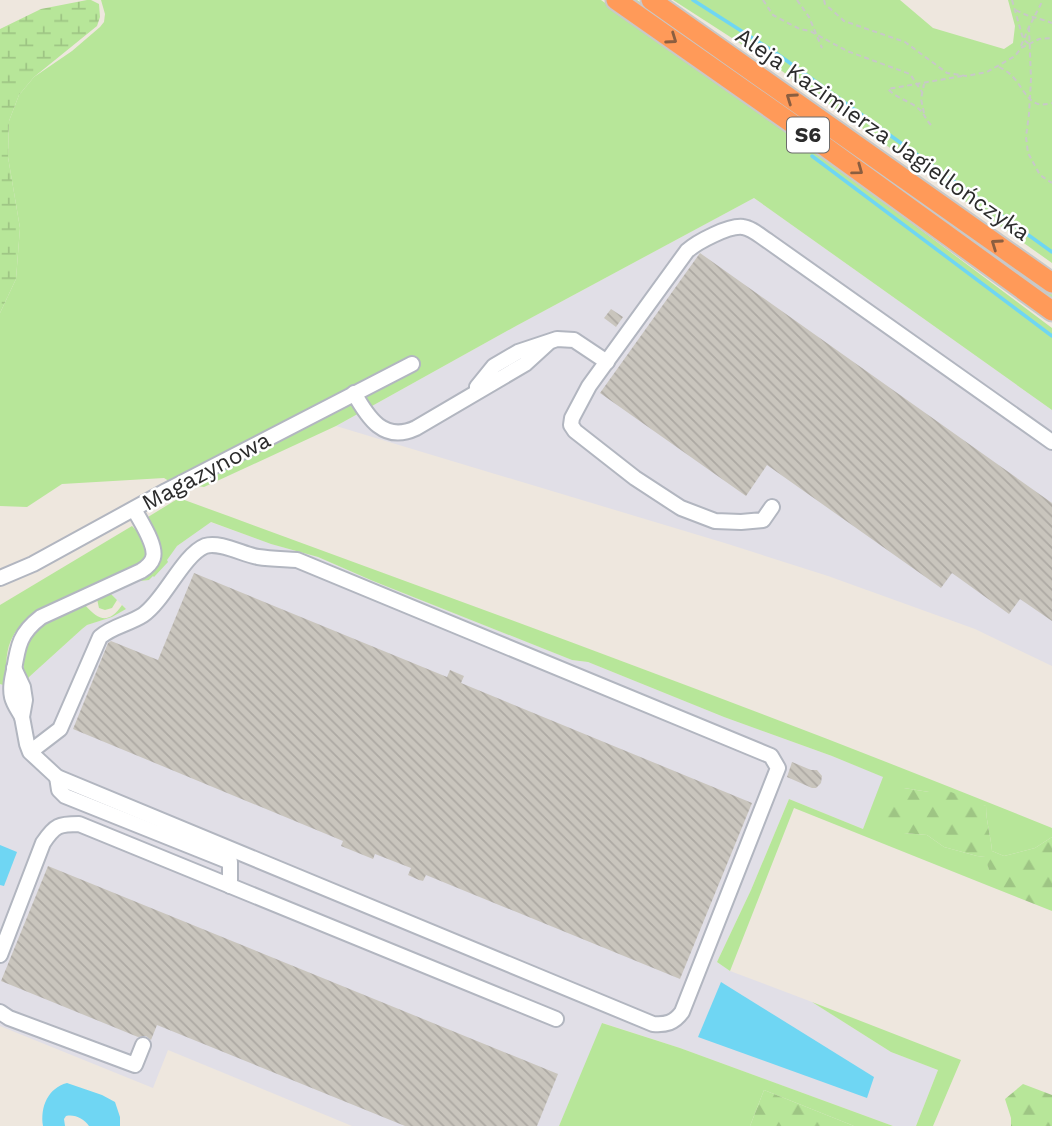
<svg xmlns="http://www.w3.org/2000/svg" width="1052" height="1126" font-family="'Work Sans',sans-serif">
  <style>
    .industrial { fill: #e1dfe7 }
    .grass { fill: #b7e699 }
    .forest { fill: url(#forest-firs) }
    .wetland { fill: url(#wetland-marsh) }
    .water { fill: #6fd6f3 }
    .lines { fill: none; stroke-linecap: round; stroke-linejoin: round }
    .stream { stroke: #6fd6f3; stroke-width: 3.5 }
    .building { fill: url(#building-back-hatch) }
    .minor-casing { stroke: #b2b6c0; stroke-width: 18 }
    .highway-casing { stroke: #c8c8c8; stroke-width: 23 }
    .path { stroke: #c8c8c8; stroke-width: 2; stroke-dasharray: 5 3.5; stroke-linecap: butt }
    .minor { stroke: #fff; stroke-width: 14 }
    .highway { stroke: #ff9a59; stroke-width: 19 }
    .oneway { stroke: #8b5e40 }
    .labels { text-anchor: middle; stroke-width: 5; stroke-linejoin: round; paint-order: stroke }
    .shield { fill: #fff; stroke: #6b6b6b; stroke-width: 2 }
    .shield-label { font-size: 21px; font-weight: bold; fill: #2c2c2c }
    .street-label { font-size: 23px; fill: #2c2c2c; stroke: #fff }
  </style>
  <defs>
    <pattern id="forest-firs" width="22" height="20" patternUnits="userSpaceOnUse" patternTransform="scale(1.75)"><rect width="22" height="20" fill="#b7e699"/><path d="M5 1l3.5 6h-7zM16 11l3.5 6h-7z" fill="#9ec584"/></pattern>
    <pattern id="wetland-marsh" width="20" height="14" patternUnits="userSpaceOnUse" patternTransform="scale(1.75)"><rect width="20" height="14" fill="#b7e699"/><path d="M1 5h8M5 5V1M11 12h8M15 12V8" fill="none" stroke="#9ec584"/></pattern>
    <pattern id="building-back-hatch" width="6" height="6" patternUnits="userSpaceOnUse" patternTransform="scale(1.75)"><rect width="6" height="6" fill="#c9c5bd"/><path d="M-1 5l2 2M0 0l6 6M5-1l2 2" fill="none" stroke="#ada9a3"/></pattern>
  </defs>
  <rect width="100%" height="100%" fill="#eee7de"/>
  <!-- industrial -->
  <g class="industrial">
    <path d="M754,198L1052,410V666L975,629L828,576L728,544L336,426L516,326Z"/>
    <path d="M210,522L271,544L318,557L373,581L572,660L588,662L724,717L832,756L884,777L863,829L789,799L751,890L717,962L730,971L812,1002L891,1052L938,1070L916,1126H893L680,1048L603,1023L559,1126H352L168,1050L153,1088L0,1026V684L7,686L26,683L29,677L82,629L87,625L112,617L126,609L109,592L131,582L149,580L177,546Z"/>
  </g>
  <!-- grass -->
  <g class="grass">
    <path d="M101,0H601L814,150L1052,328V410L754,198L516,326L336,426L204,487L197,486L187,492L164,478L62,484L27,507L0,506V313L16,279L20,228L8,157L9,121L19,95L34,77L72,51L100,27L104,22L105,14Z"/>
    <path d="M627,0H637L1052,294V301Z"/>
    <path d="M673,0H900L933,28L1004,49L1013,43L1015,26L1008,0H1052V263L772,64Z"/>
    <path d="M179,498C471,605 764,711 1052,828V837L1035,848L1004,856L992,851C991,836 986,822 986,806L929,792L904,788V833L927,835L944,847L977,856L986,857L989,870V886L794,808L730,971L717,962L751,890L789,799L863,829L883,777L832,756L724,717L588,662L572,660L373,581L318,557L271,544L211,522L177,546L167,560L168,562L154,577L153,576L149,580L131,582L110,593L117,600L112,608L105,610L99,608L97,599L98,596C116,588 161,576 161,553C161,543 152,531 148,522V517Z"/>
    <path d="M132,526L143,537L147,553L144,560L138,566L40,610C8,630 4,650 7,686L0,684V605Z"/>
    <path d="M80,605H85C99,621 109,624 122,605L126,609L112,617L87,625L82,629L29,677L26,683C17,632 40,625 80,605Z"/>
    <path d="M812,1002L961,1060L933,1126H916L938,1070L891,1052Z"/>
    <path d="M602,1023L680,1048L893,1126H854L764,1090L750,1126H559Z"/>
  </g>
  <!-- forest -->
  <g class="forest">
    <path d="M904,788L929,792L941,788L986,806C986,822 991,836 992,851L1004,856L1035,848L1052,837V911L989,886V870L985,857L977,856L944,847L927,835L904,833L878,823L875,812L889,795Z"/>
    <path d="M1023,1084L1052,1095V1126H1011V1118L1005,1099Z"/>
    <path d="M764,1090L854,1126H750Z"/>
  </g>
  <!-- wetland -->
  <path class="wetland" d="M87,0H91L99,4L100,17L97,26L34,77L19,95L9,121L8,157L20,228L16,279L0,313V29L41,9Z"/>
  <!-- water -->
  <g class="water">
    <path d="M0,845L17,852L4,886L0,885Z"/>
    <path d="M721,982L874,1077L867,1098L698,1037Z"/>
    <path d="M67,1083L102,1095L115,1102L120,1117V1126H89C84,1119 75,1114 66,1116L64,1119L65,1126H43C40,1107 48,1088 67,1083Z"/>
  </g>
  <g class="lines">
    <!-- stream -->
    <g class="stream">
      <path d="M693,0L776,53L1052,252"/>
      <path d="M812,156L1052,336"/>
    </g>
  </g>
  <!-- building -->
  <g class="building">
    <path d="M700,253L1052,503V621L1020,599L1009,614L952,573L941,588L767,465L746,496L600,393Z"/>
    <path d="M611,309L623,317L616,327L604,318Z"/>
    <path d="M194,573L447,677L450,670L464,676L461,683L752,803L680,979L426,875L423,881L419,880L408,875L411,868L375,854L373,859L341,846L343,841L73,729L108,643L111,641L158,660Z"/>
    <path d="M792,762L811,770H817L822,776L821,783L816,788H812L787,777Z"/>
    <path d="M48,866L558,1074L537,1126H405L157,1025L151,1040L146,1036L138,1037L1,981Z"/>
  </g>
  <g class="lines">
    <defs>
      <g id="minor">
        <path d="M477,387L494,366L518,352L557,339L574,340L607,362"/>
        <path d="M354,393C368,418 384,443 416,428L525,364L548,343"/>
        <path d="M772,507L763,520L741,522L715,521L681,508L635,478L575,431L571,425L572,418L589,386L687,251C697,242 729,225 743,227C752,228 760,236 768,241L1052,442"/>
        <path d="M0,578L33,564L166,491L412,364"/>
        <path d="M14,668L23,687L25,700L22,717L27,744L30,752L57,777L653,1024C666,1025 674,1023 682,1012L778,768L771,756L297,560C284,559 271,559 258,557C244,555 220,541 205,546C183,555 164,601 143,615C129,624 113,626 100,637L60,729L30,752"/>
        <path d="M22,717C19,711 14,705 12,697C10,688 12,679 14,670C18,645 20,633 41,617L141,571C146,568 151,564 153,558C157,545 140,521 134,509"/>
        <path d="M57,777L59,790L65,796L230,862V886"/>
        <path d="M0,955L43,843C55,825 59,824 79,824L556,1019"/>
        <path d="M0,1012L9,1018L135,1065L143,1045"/>
      </g>
      <g id="highway">
        <path d="M616,0L820,143L1052,311"/>
        <path d="M651,0L1052,283"/>
      </g>
    </defs>
    <!-- minor casing -->
    <use href="#minor" class="minor-casing"/>
    <!-- highway casing -->
    <use href="#highway" class="highway-casing"/>
    <!-- path -->
    <g class="path">
      <path d="M763,0L773,15L786,22L800,29L810,31L847,51L910,74L922,92"/>
      <path d="M797,0L809,17L822,48"/>
      <path d="M824,0L825,4L833,11L844,21L905,42L947,73L966,76L987,72L1015,56L1021,48L1039,39L1052,38"/>
      <path d="M1012,0L1022,35L1024,40L1029,44"/>
      <path d="M1016,10C1027,17 1040,18 1052,23"/>
      <path d="M1029,27L1031,79L1029,114L1026,137L1028,153L1040,175L1052,183"/>
      <path d="M1021,46L1029,27L1043,0"/>
      <path d="M999,67C1004,70 1009,72 1013,77C1026,91 1029,110 1052,103"/>
      <path d="M924,113L921,99L924,84"/>
      <path d="M931,125C926,120 925,115 920,110C911,101 897,99 888,89L962,76"/>
    </g>
    <!-- minor -->
    <use href="#minor" class="minor"/>
    <!-- highway -->
    <use href="#highway" class="highway"/>
  </g>
  <!-- one-way arrows -->
  <defs><path id="oneway-chevron" d="M-2-3.5L2.5 0L-2 3.5" fill="none" stroke-width="1.6" stroke-linecap="round" stroke-linejoin="round" transform="scale(1.75)"/></defs>
  <g class="oneway">
    <use href="#oneway-chevron" transform="translate(672 39) rotate(35)"/>
    <use href="#oneway-chevron" transform="translate(791 98) rotate(-145)"/>
    <use href="#oneway-chevron" transform="translate(858 170) rotate(36)"/>
    <use href="#oneway-chevron" transform="translate(996 244) rotate(-145)"/>
  </g>
  <g class="labels">
    <!-- shield labels -->
    <rect class="shield" x="787" y="117.5" width="42" height="35" rx="5"/>
    <g class="shield-label">
      <text x="808" y="142">S6</text>
    </g>
    <!-- street labels -->
    <g class="street-label">
      <text transform="translate(883 134) rotate(35)" y="8">Aleja Kazimierza Jagiellończyka</text>
      <text transform="translate(206 471) rotate(-28)" y="8">Magazynowa</text>
    </g>
  </g>
</svg>
